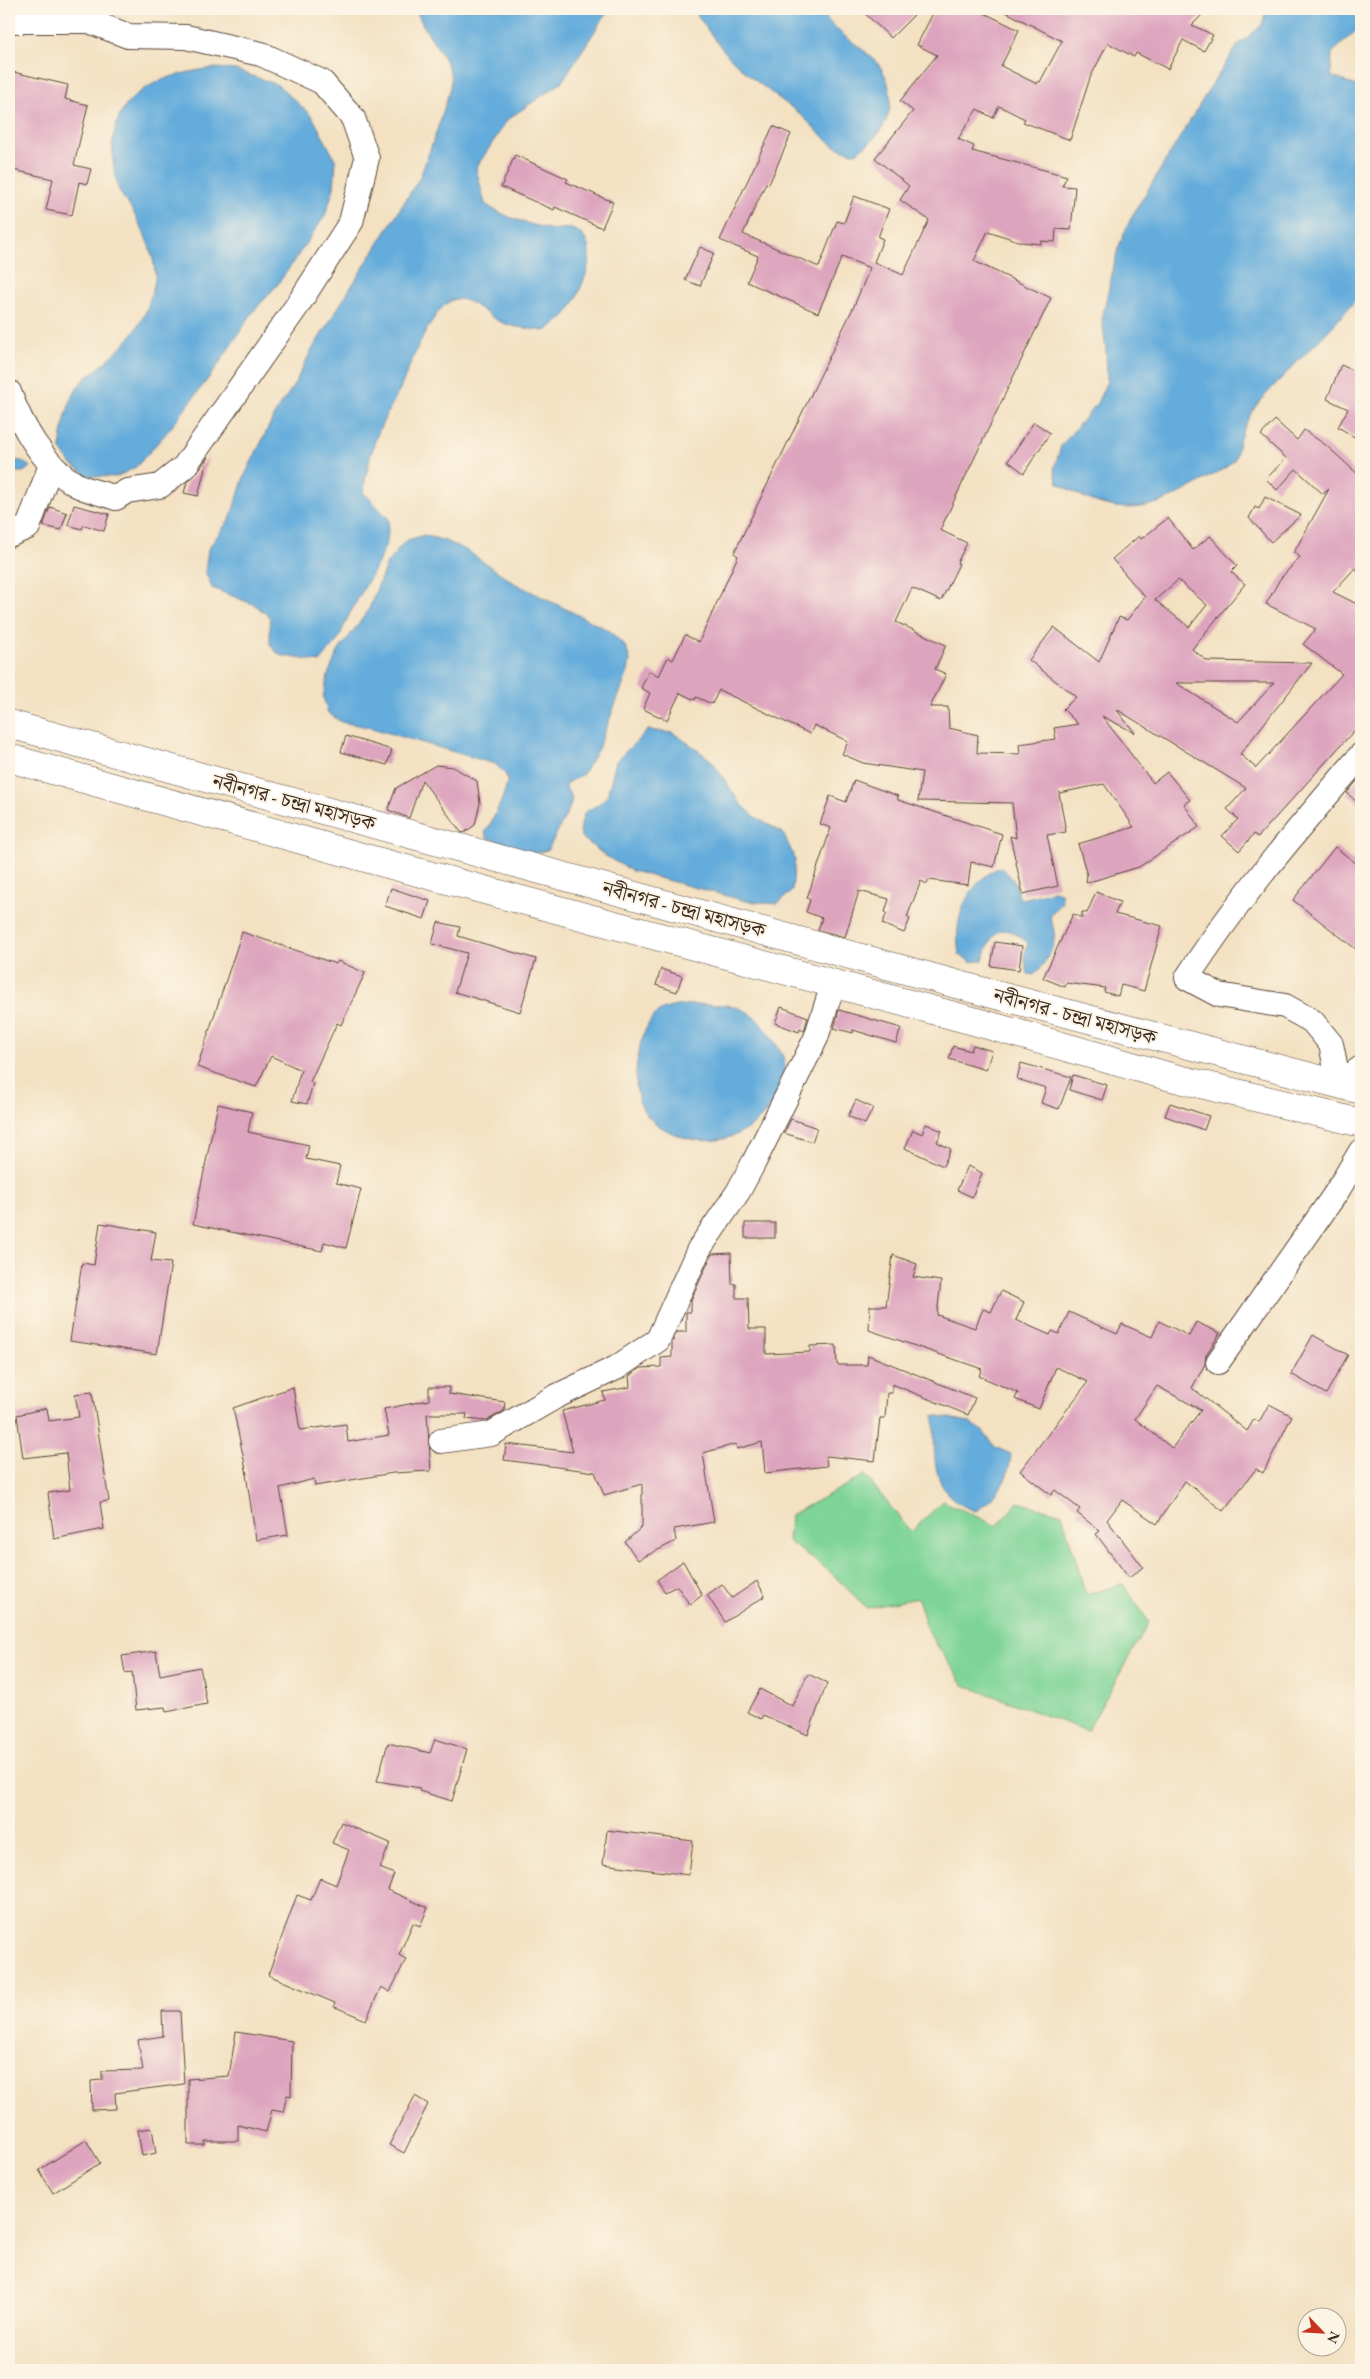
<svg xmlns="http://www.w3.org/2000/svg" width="1370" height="2379" font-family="'EB Garamond','Noto Serif Bengali',serif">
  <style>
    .green { fill: #7ed498; stroke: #5c7f5b }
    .water { fill: #64acdb; stroke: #506b7c }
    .building { fill: #dda4be; fill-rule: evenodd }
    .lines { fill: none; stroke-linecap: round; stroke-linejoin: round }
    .minor-casing { stroke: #574537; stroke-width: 26 }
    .highway-casing { stroke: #574537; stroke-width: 29 }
    .minor { stroke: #fff; stroke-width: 24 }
    .highway { stroke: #fff; stroke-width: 28 }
    .labels { text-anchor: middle; stroke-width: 4; stroke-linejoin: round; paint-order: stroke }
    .street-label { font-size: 20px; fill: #3b2a1e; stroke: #fcf5e5 }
  </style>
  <rect width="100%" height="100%" fill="#fcf5e5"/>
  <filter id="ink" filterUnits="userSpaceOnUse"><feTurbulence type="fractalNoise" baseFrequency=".02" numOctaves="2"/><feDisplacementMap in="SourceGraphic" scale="10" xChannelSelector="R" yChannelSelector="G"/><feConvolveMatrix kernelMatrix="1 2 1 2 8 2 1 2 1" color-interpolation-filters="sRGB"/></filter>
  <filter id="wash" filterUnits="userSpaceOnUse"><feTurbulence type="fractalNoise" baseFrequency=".0096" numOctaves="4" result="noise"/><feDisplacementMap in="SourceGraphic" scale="20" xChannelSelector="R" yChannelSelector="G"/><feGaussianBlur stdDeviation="1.12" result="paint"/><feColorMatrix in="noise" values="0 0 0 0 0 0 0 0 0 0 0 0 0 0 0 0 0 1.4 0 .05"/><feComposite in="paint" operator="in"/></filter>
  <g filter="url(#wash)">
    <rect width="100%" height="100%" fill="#f3e1c2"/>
    <!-- green -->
    <path class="green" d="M865,1475L911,1532L943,1501L997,1526L1018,1502L1062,1514L1086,1595L1123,1584L1149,1622L1087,1731L964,1685L928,1632L918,1598L867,1608L828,1570L788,1541L791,1515Z"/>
    <!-- water -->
    <g class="water">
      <path d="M416,9H607L606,14L561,83L508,119L476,168L485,204C504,217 526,223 548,229C556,231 564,227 571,229C593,234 591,262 585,277C574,304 571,315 545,331C531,329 514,328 501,322C486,316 475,300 458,299C434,298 408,371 400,389C391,407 380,425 374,444C369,459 366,476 363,492L389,519L387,541L378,563L349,615L338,640L320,662L279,655L270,644V617L255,605L212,588L205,571L208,549L231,517L244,477L276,412L294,385L311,351L420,177C426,161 453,89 451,77C446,52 423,33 416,9Z"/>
      <path d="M693,9H821C829,28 853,41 868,54C890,71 897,102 883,127C878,137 865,146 856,153C828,148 821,133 801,115C781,99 759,85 741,68C721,51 708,30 693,9Z"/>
      <path d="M1267,9H1361V26L1332,53L1331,76L1361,88V293C1331,332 1293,364 1260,401C1250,412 1244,428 1239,441C1238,447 1237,455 1234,460C1228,468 1211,476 1202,481C1147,515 1114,518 1058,483L1054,469L1061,446L1097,403L1107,381L1106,349L1102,319L1118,248L1132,216L1211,86L1238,45L1262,25Z"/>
      <path d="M217,68L236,70L278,85L312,116L336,161L334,188L325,216L278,284L253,312L214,371L169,430L136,467L116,477L88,476L71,464L60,448C63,427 67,400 81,383C86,376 95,372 101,366C122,347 143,327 150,299C152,292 156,281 155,273C154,252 142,228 132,210C127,202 120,195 118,187C96,105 143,75 217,68Z"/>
      <path d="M9,460L21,461L31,467L23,472H9Z"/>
      <path d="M424,535L446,541L466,550L516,584L610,631L626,647L630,660L628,672L598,749L583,774L567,783L566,788L572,798L570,807L548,850L534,853L487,838L485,832C492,823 507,791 507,780C507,773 500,769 495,764L368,727L341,722L328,713L323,697L329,672L339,650L368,611L387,563L405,541Z"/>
      <path d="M648,730L673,733L694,747L712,761L740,803L754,816L783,833L795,859L792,891L777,904L746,901L632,871L607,857L581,837L580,828L584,813L599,804L607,796L616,761Z"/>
      <path d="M999,867C1010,874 1018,883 1018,896L1022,899L1053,891L1061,893L1062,902L1050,915C1050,921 1053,924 1054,931C1057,945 1044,966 1034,975L1028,974L1024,957L1028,943C999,919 993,931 983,960L971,962L959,954C953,918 966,885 999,867Z"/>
      <path d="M726,1005C746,1008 757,1016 768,1033C775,1042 785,1055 785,1067C786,1078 780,1089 775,1099C752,1141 702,1153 661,1127C652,1121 645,1115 641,1105C630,1084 638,1032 655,1015C669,1001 708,1005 726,1005Z"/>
      <path d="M934,1415L969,1422L982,1430L995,1447L1011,1454C1009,1482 998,1495 976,1511C928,1496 935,1456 934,1415Z"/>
    </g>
    <g id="blocks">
      <!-- building -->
      <g class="building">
        <path d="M860,9H920L891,38Z"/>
        <path d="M935,9H976L1019,30L1001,66L1037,84L1038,81L1040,82L1062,41L1000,9H1208L1192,25L1213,35L1204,51L1183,40L1168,69L1136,53L1134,57L1108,43L1090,78L1070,140L1023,122L1025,119L999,106L993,118L977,109L958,139L974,146L972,151L1067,176L1062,186L1075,187L1071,230L1056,229L1055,242L1041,241V244L1021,242L988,231L974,261L1051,298L940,530L967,543L957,563L959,564L941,601L912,588L896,622L946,645L935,669L946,674L930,707H948L949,728L978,735L977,753L1020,754L1019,744L1056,739L1054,728L1078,724L1063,709L1076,697L1029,660L1054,627L1099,662L1119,617L1127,620L1145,597L1112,559L1139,536L1141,539L1168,518L1193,550L1210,536L1237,566L1231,572L1245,584L1192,649L1207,661L1312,663L1240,754L1256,768L1342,674L1303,644L1316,629L1266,604L1280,579L1300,557L1294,552L1329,489L1323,494L1296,469L1277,490L1266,479L1286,458L1261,435L1275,420L1297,440L1304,430L1327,446L1361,477V573L1355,568L1333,592L1361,606V723L1258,837L1254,834L1239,851L1222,836L1238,819L1227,809L1246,788L1116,709L1135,733L1102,716L1153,783L1167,772L1190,800L1184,804L1199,827L1139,867L1086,883L1087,875L1078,844L1134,827L1104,784L1059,793L1066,832L1047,835L1058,886L1023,894L1010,836L1016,838L1012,803L918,801L922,772L863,763L842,754L848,742L845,740L814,725L810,734L719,690L712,704L696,697L695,700L680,693L667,720L643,709L650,693L641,688L649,671L659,676L668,657L673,660L685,635L699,642L738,556L734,553L854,306L870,268L842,257L818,313L747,282L758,256L720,240L773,126L791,134L769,184L766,183L743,234L819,267L837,221L844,223L854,196L889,209L878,237L883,239L874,262L903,275L929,220L900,200L909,186L875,158L913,111L900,101L937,55L917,45ZM1178,580L1207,605L1189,627L1155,600ZM1176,683H1274L1238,722Z"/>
        <path d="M9,71L68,85L65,99L88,105L74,165L91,169L87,184L79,182L72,215L46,210L53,179L9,169Z"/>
        <path d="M515,155L568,179L566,182L613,202L602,228L555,207L554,210L501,187Z"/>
        <path d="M700,247L714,253L700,286L685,280Z"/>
        <path d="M1341,365L1361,374V428L1356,438L1338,427L1348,409L1327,399Z"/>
        <path d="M1034,422L1050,433L1024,473L1008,461Z"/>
        <path d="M208,457L198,496L184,493L187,482L195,475Z"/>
        <path d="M1265,497L1301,515L1271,542L1249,518L1255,507L1259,509Z"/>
        <path d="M74,505L109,514L104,531L84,525L82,529L68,525Z"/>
        <path d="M50,507L67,513L61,530L43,526Z"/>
        <path d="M346,736L392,750L387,765L341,752Z"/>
        <path d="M436,765L453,767L477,781L480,803L475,825L464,833L461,832L422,780L409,818L388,810L396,788Z"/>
        <path d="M1361,776V806L1347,793Z"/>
        <path d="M854,780L898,796V800L1002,834L994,867L971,862L968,885L929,880L927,884L921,881L907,917L910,919L904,933L882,924L887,913L885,912L889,899L859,891L845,937L818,930L822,918L806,912L810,900L807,898L831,828L820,824L830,796L846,802Z"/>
        <path d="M1335,847L1361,867V953L1293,900Z"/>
        <path d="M391,888L430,901L424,919L385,906Z"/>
        <path d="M1096,892L1120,902L1115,914L1162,926L1144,991L1121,985L1118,996L1104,992L1105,988L1066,983L1065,987L1043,978L1073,914L1082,918V912L1087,913Z"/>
        <path d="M438,922L460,927L458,936L536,959L520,1012L455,992L467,953L432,944Z"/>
        <path d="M242,932L336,964L338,961L365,973L341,1025L337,1023L310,1082L313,1083L307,1104L292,1101L301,1070L271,1056L256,1087L197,1067Z"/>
        <path d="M995,942L1022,946L1019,970L991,966Z"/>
        <path d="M661,969L682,976L677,992L656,985Z"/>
        <path d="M781,1007L808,1017L804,1031L800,1029L799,1032L775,1023Z"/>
        <path d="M839,1010L901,1028L896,1043L853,1030V1033L834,1028Z"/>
        <path d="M973,1045L992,1051L986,1070L949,1059L953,1046L971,1051Z"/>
        <path d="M1021,1063L1071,1077L1059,1109L1041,1103L1046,1088L1017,1079Z"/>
        <path d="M1073,1075L1107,1085L1102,1100L1069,1090Z"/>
        <path d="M856,1100L873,1108L865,1124L848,1116Z"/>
        <path d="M1170,1103L1209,1116L1204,1130L1165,1116Z"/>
        <path d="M218,1104L252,1112L248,1132L309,1145L306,1159L340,1166L336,1183L361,1189L346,1248L324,1242L322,1251L193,1224Z"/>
        <path d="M791,1119L817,1128L812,1142L784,1133Z"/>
        <path d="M926,1124L942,1131L937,1142L951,1149L943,1166L905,1148L913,1130L922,1134Z"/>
        <path d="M968,1166L982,1173L972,1197L957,1190Z"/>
        <path d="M100,1223L156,1232L151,1261L171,1263L157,1354L70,1341L82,1263L94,1265Z"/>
        <rect x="745" y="1223" width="30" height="15"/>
        <path d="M731,1253L732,1284H736V1298H748L749,1329H766V1354L810,1352V1346L836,1345L837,1365H867L868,1355L975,1398L968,1415L892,1384V1393H887L885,1418H880L875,1461L826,1456L827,1466L765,1473L762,1442L737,1449L736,1444L703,1453L714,1522L674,1529L676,1541L638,1560L625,1542L642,1527V1484L604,1495L595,1472L504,1460L506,1444L573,1452L562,1411L605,1400L603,1392L630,1387L629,1376L641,1368L661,1367V1358L672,1357V1343L677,1332H686V1312H691V1300L711,1256L712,1254Z"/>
        <path d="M893,1255L917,1264L913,1277L941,1281L937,1315L975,1328L983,1309L991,1312L1001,1291L1024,1302L1016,1320L1050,1335L1052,1331L1059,1334L1069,1312L1117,1334L1122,1324L1152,1337L1159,1321L1189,1336L1196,1322L1220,1333L1206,1355L1205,1364L1192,1388L1247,1431L1254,1419L1259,1422L1269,1404L1292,1416L1263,1473L1256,1469L1223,1511L1185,1481L1157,1524L1122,1500L1107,1520L1143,1567L1129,1578L1096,1534L1100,1531L1077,1513L1080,1509L1055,1490L1051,1495L1020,1471L1088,1382L1056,1367L1039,1409L1015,1399L1018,1393L979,1376L982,1369L869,1330L870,1306H886ZM1157,1386L1201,1410L1172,1448L1135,1419Z"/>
        <path d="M1313,1335L1348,1355L1326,1394L1291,1374Z"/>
        <path d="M293,1387L300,1430L346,1424L348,1442L389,1435L384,1409L429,1400V1387H449V1394L505,1402L504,1411L486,1421L466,1419L467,1414H427L431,1471L393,1473L315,1486L314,1479L280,1488L288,1535L256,1540L246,1474H247L233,1408Z"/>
        <path d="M92,1392L109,1501L100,1502L104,1529L54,1539L48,1493L70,1490L66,1453L23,1458L17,1415L47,1408L49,1421L79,1417L75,1394Z"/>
        <path d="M683,1561L702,1595L690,1605L677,1586L665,1592L657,1580Z"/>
        <path d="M757,1581L765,1596L725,1622L707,1595L722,1584L732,1598Z"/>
        <path d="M156,1651L160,1675L200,1667L207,1704L166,1712L165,1707L136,1710L132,1672L125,1673L122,1656Z"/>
        <path d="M808,1674L827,1683L808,1735L763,1715L761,1719L747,1712L760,1689L792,1706Z"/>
        <path d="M435,1739L467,1749L452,1801L419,1791L420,1788L377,1781L388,1743L430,1753Z"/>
        <path d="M341,1822L390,1843L380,1868L394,1874L388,1890L428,1908L420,1926L413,1923L399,1955L406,1959L390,1992L381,1987L366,2020L333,2006L335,2003L268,1975L297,1895L311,1900L320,1878L336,1885L349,1850L332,1843Z"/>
        <path d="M607,1830L693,1841L689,1875L603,1864Z"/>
        <path d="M162,2011H180L184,2084L115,2093L116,2109L92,2110L91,2081L102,2080V2071L143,2070L138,2040L163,2036Z"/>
        <path d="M236,2032L292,2041L291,2096L287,2095L283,2112L272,2110L266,2132L238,2125V2141H205V2145H188V2079L229,2076Z"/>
        <path d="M415,2096L428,2104L404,2153L389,2145Z"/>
        <path d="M152,2128L156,2153L142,2156L138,2130Z"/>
        <path d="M86,2140L100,2163L53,2193L39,2170Z"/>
      </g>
    </g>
  </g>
  <g filter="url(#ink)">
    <use href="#blocks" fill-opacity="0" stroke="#574537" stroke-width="1"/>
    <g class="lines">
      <defs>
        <g id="minor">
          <path d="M9,21H89L128,36L186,37L261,54L322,82L353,118L367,158L351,222L297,306L184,467L160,486L127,491L116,498C103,493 87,491 75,484C44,466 21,425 9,392"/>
          <path d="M9,535L28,527L51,465"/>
          <path d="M1361,755C1300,827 1238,898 1187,978L1219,995L1285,1006L1312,1021L1331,1044L1339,1084L1361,1068"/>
          <path d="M1218,1362L1336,1193L1361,1151"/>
          <path d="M441,1441L491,1434L555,1397L616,1368L658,1340L699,1249L738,1192L754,1162L816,1038L833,984"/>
        </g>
        <g id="highway">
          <path d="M9,724L985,992L1361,1090"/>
          <path d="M9,758L380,862L977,1022L1171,1077L1361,1123"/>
        </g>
      </defs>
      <!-- minor casing -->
      <use href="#minor" class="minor-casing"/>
      <!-- highway casing -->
      <use href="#highway" class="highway-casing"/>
      <!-- minor -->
      <use href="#minor" class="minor"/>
      <!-- highway -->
      <use href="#highway" class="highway"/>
    </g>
  </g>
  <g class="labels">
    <!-- street labels -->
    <g class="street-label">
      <text transform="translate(294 802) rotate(15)" y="7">নবীনগর - চন্দ্রা মহাসড়ক</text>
      <text transform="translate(684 909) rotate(15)" y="7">নবীনগর - চন্দ্রা মহাসড়ক</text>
      <text transform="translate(1075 1016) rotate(15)" y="7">নবীনগর - চন্দ্রা মহাসড়ক</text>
    </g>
  </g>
  <!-- margin -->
  <rect width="1370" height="2379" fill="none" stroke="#fcf5e5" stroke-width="30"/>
  <!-- north arrow -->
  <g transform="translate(1322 2332) rotate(115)"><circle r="24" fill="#fcf5e5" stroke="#afa495"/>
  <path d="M0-4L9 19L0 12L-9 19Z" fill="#c8321e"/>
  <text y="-8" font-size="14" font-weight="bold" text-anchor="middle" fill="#3b2a1e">N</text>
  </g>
</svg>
